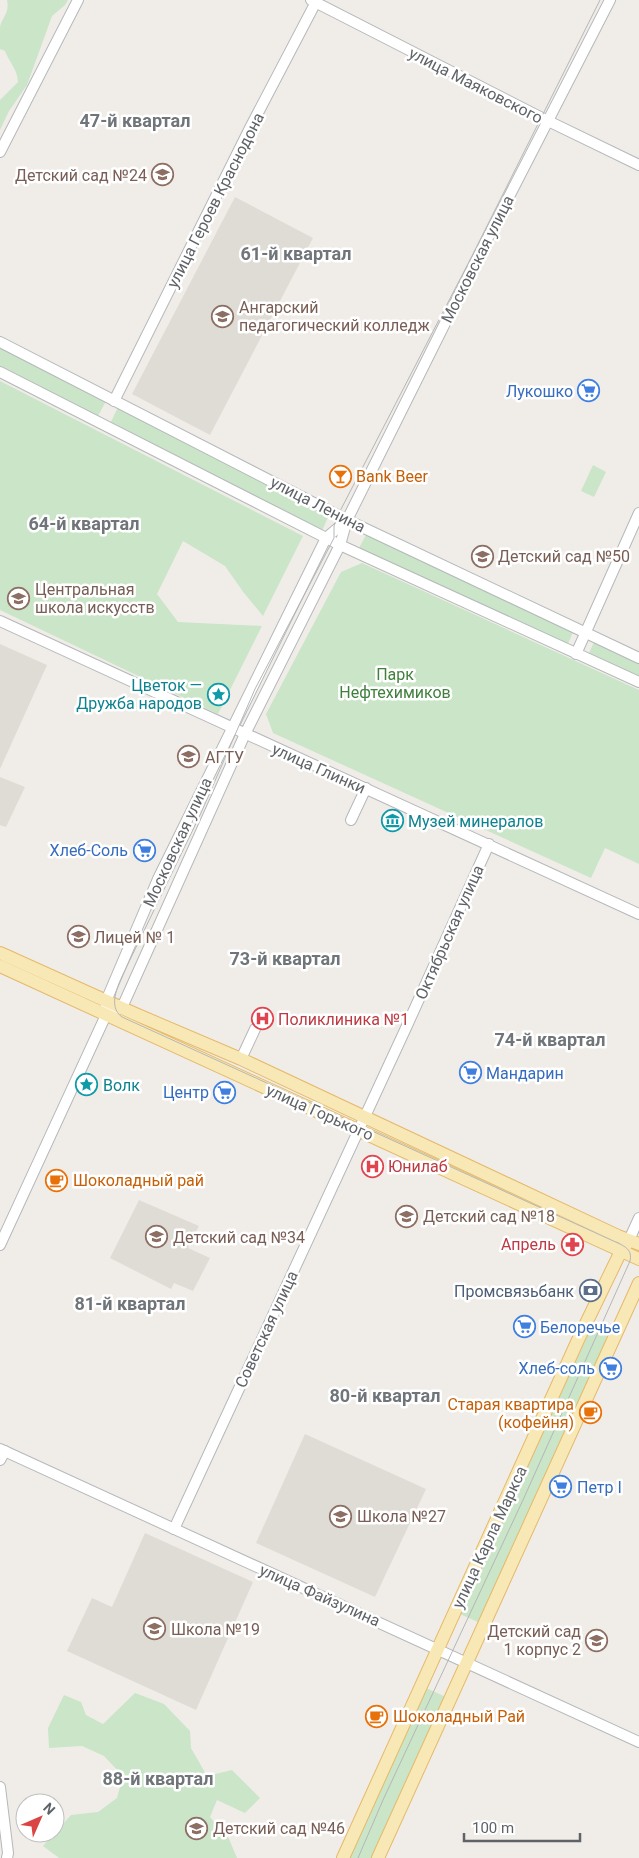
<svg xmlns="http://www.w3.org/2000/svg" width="639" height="1858" font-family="Roboto,sans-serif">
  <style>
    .education { fill: #dfdcd6 }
    .green { fill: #cae5c7 }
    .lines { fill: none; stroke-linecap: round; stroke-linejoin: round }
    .minor-casing { stroke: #b5b8bb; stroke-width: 12 }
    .major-casing { stroke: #e5b96c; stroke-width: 14 }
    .minor { stroke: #fff; stroke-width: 10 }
    .major { stroke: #f8e8b5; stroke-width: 12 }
    .tram { stroke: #b5b6b7; stroke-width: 1 }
    .labels { text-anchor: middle; stroke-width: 5; stroke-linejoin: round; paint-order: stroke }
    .street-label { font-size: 16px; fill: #5f6367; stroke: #fff }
    .education-label { font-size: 16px; fill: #785e54; stroke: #fff; text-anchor: start }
    .shop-label { font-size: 16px; fill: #366cbe; stroke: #fff; text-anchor: end }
    .food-label { font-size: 16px; fill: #c56008; stroke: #fff; text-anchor: start }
    .park-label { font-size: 16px; fill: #40803d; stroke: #fff }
    .culture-label { font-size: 16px; fill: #0d838f; stroke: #fff; text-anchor: start }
    .health-label { font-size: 16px; fill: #be3a42; stroke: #fff; text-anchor: start }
    .service-label { font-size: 16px; fill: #4e5e75; stroke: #fff; text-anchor: end }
    .neighbourhood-label { font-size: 18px; font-weight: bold; fill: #707579; stroke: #fff }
  </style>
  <rect width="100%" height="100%" fill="#f0ede8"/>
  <!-- education -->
  <g class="education">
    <path d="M235,197L313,238L210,435L132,394Z"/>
    <path d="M0,644L47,665L0,769Z"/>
    <path d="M0,777L25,787L6,827L0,825Z"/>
    <path d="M139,1200L199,1226L188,1248L210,1258L193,1291L174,1283L171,1289L110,1258Z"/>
    <path d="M305,1434L426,1489L375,1597L256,1543Z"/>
    <path d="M145,1533L253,1582L196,1710L67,1651L92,1598L112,1607Z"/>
  </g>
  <!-- green -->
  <g class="green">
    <path d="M7,0H68L65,5L52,16L27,85L9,111L0,130V100L18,82C17,68 10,64 5,51L0,49C0,42 0,34 0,27C2,17 10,13 7,0Z"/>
    <path d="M0,348L106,401L98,416L0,366Z"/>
    <path d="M0,381L303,536L263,616L244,593L225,566L183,541L157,594L178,622L262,626L218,714L0,610Z"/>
    <path d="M118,407L329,515L322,531L111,422Z"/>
    <path d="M593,465L606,472L594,497L581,491Z"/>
    <path d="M367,533L573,632L568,644L359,548Z"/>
    <path d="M362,563L639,690V864L605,848L591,878L273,733L266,714L341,572Z"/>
    <path d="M594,642L639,663V676L589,653Z"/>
    <path d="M592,1326L610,1334L480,1623L460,1614Z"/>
    <path d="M426,1688L446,1697L372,1858H349Z"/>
    <path d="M135,1693L164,1704L190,1731L191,1748L207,1776L232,1770L260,1798L245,1813L217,1800L210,1817L229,1839L237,1858H59L43,1846L71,1815L98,1812L117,1798L123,1776L104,1756L82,1746L49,1748L48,1728L64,1695L81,1702L86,1715L103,1724Z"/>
  </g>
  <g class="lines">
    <defs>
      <g id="minor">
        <path d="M311,0L544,119L639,165"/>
        <path d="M0,152L78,0"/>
        <path d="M0,342L347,520L639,658"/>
        <path d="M0,372L340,545L639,682"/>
        <path d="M114,401L250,128L317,0"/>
        <path d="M0,621L639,914"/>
        <path d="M576,654L639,513"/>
        <path d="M351,820L366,788"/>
        <path d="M116,1010L124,1003L245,734L340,545L347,520L479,255L610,0"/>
        <path d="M241,1059L255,1029"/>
        <path d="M629,1240L639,1218"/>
        <path d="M0,1245L106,1015V1001L158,879L326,538L346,521"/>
        <path d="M0,1449L639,1742"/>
        <path d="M0,1460L5,1451"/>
        <path d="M174,1529L405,1030L489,844"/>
        <path d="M0,1787L8,1853L7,1858"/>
      </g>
      <g id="major">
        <path d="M0,953L133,1013L241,1059L618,1236L639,1244"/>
        <path d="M0,966L639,1259"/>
        <path d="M343,1858L578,1340L621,1251L626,1245"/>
        <path d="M378,1858L639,1283"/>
      </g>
    </defs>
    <!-- minor casing -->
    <use href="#minor" class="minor-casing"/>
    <!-- major casing -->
    <use href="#major" class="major-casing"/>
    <!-- minor -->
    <use href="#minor" class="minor"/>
    <!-- major -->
    <use href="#major" class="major"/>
    <!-- tram -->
    <path class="tram" d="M358,1858L383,1800L523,1500L630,1261C632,1252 628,1248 620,1244L122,1017C106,1006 120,981 126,968L201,813L255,689L334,538V526L338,515L472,256L600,0"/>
  </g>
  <!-- icons -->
  <defs>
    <symbol id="school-ring" viewBox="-11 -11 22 22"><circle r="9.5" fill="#fff" stroke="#8d6e63" stroke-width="1.5"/><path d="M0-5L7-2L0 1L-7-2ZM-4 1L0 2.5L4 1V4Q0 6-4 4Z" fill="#8d6e63"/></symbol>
    <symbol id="university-ring" viewBox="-11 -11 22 22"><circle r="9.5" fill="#fff" stroke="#8d6e63" stroke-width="1.5"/><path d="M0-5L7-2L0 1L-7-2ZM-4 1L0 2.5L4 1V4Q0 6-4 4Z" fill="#8d6e63"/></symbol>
    <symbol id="supermarket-ring" viewBox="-11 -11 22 22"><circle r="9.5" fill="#fff" stroke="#3f7fe0" stroke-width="1.5"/><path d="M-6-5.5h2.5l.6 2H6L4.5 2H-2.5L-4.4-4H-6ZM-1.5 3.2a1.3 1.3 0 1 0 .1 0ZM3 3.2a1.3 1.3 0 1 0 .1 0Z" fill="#3f7fe0"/></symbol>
    <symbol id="bar-ring" viewBox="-11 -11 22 22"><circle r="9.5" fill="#fff" stroke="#e8710a" stroke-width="1.5"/><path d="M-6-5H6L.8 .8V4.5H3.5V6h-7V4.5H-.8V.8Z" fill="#e8710a"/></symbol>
    <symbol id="sight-ring" viewBox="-11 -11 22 22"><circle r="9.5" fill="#fff" stroke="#0f9aa8" stroke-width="1.5"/><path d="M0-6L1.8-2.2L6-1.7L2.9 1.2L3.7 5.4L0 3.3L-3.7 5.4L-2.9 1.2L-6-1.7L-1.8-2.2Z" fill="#0f9aa8"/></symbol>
    <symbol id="museum-ring" viewBox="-11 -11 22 22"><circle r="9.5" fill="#fff" stroke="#0f9aa8" stroke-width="1.5"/><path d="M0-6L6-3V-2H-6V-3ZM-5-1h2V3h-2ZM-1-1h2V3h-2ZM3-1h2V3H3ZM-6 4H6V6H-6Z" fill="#0f9aa8"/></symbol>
    <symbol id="hospital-ring" viewBox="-11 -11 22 22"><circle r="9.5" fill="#fff" stroke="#e0444e" stroke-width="1.5"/><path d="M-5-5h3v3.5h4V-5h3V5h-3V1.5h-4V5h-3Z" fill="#e0444e"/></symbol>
    <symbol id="cafe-ring" viewBox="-11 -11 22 22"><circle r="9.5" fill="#fff" stroke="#e8710a" stroke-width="1.5"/><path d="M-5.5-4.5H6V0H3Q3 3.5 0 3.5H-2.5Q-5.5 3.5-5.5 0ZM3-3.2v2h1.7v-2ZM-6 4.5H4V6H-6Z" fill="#e8710a"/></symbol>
    <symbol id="pharmacy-ring" viewBox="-11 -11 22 22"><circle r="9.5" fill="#fff" stroke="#e0444e" stroke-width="1.5"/><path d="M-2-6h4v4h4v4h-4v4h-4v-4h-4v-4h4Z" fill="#e0444e"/></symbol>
    <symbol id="bank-ring" viewBox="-11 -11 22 22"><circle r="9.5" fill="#fff" stroke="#5c6f8a" stroke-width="1.5"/><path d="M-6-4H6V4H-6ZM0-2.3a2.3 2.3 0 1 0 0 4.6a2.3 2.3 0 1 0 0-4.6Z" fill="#5c6f8a"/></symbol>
  </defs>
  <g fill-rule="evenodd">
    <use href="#school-ring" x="150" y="162" width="25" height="25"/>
    <use href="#university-ring" x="210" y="304" width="25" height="25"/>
    <use href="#supermarket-ring" x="576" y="378" width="25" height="25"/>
    <use href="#bar-ring" x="328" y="464" width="25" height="25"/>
    <use href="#school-ring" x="470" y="544" width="25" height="25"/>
    <use href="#school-ring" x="6" y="586" width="25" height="25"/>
    <use href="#sight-ring" x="206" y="682" width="25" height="25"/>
    <use href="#university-ring" x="176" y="744" width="25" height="25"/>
    <use href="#museum-ring" x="380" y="808" width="25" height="25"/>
    <use href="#supermarket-ring" x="132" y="838" width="25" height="25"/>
    <use href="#school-ring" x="66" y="924" width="25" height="25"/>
    <use href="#hospital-ring" x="250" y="1006" width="25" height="25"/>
    <use href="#supermarket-ring" x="458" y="1060" width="25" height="25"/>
    <use href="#sight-ring" x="74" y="1072" width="25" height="25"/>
    <use href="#supermarket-ring" x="212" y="1080" width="25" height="25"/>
    <use href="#hospital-ring" x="360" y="1154" width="25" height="25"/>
    <use href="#cafe-ring" x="44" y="1168" width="25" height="25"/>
    <use href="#school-ring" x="394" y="1204" width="25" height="25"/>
    <use href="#school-ring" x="144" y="1224" width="25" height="25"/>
    <use href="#pharmacy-ring" x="560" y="1232" width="25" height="25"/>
    <use href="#bank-ring" x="578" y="1278" width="25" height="25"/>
    <use href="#supermarket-ring" x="512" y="1314" width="25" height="25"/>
    <use href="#supermarket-ring" x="598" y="1356" width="25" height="25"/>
    <use href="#cafe-ring" x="578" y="1400" width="25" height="25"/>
    <use href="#supermarket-ring" x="548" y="1474" width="25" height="25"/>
    <use href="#school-ring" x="328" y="1504" width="25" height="25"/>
    <use href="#school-ring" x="142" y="1616" width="25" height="25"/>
    <use href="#school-ring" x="584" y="1628" width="25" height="25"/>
    <use href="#cafe-ring" x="364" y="1704" width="25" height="25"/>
    <use href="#school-ring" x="184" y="1816" width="25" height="25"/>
  </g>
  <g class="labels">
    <!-- street labels -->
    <g class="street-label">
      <text transform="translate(476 85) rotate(27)" y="6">улица Маяковского</text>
      <text transform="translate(215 200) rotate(-63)" y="6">улица Героев Краснодона</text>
      <text transform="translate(477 259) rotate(-63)" y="6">Московская улица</text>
      <text transform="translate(318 504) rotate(27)" y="6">улица Ленина</text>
      <text transform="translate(319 768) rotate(24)" y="6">улица Глинки</text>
      <text transform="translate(177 842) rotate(-65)" y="6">Московская улица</text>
      <text transform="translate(449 932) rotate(-66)" y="6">Октябрьская улица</text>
      <text transform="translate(320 1112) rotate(24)" y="6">улица Горького</text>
      <text transform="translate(266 1329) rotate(-65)" y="6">Советская улица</text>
      <text transform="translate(489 1537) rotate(-65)" y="6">улица Карла Маркса</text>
      <text transform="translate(320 1595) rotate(24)" y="6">улица Файзулина</text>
    </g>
    <!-- education labels -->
    <g class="education-label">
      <text x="147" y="181" text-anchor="end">Детский сад №24</text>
      <text x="239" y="313">Ангарский<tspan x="239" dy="18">педагогический колледж</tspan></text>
      <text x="498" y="562">Детский сад №50</text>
      <text x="35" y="595">Центральная<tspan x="35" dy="18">школа искусств</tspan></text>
      <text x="205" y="763">АГТУ</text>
      <text x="94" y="943">Лицей № 1</text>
      <text x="423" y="1222">Детский сад №18</text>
      <text x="173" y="1243">Детский сад №34</text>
      <text x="357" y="1522">Школа №27</text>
      <text x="171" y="1635">Школа №19</text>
      <text x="581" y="1637" text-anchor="end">Детский сад<tspan x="581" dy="18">1 корпус 2</tspan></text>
      <text x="213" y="1834">Детский сад №46</text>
    </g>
    <!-- shop labels -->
    <g class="shop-label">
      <text x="573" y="397">Лукошко</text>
      <text x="128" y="856">Хлеб-Соль</text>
      <text x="486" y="1079" text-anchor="start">Мандарин</text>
      <text x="209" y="1098">Центр</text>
      <text x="540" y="1333" text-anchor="start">Белоречье</text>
      <text x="595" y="1374">Хлеб-соль</text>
      <text x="577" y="1493" text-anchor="start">Петр I</text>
    </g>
    <!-- food labels -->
    <g class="food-label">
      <text x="356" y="482">Bank Beer</text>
      <text x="73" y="1186">Шоколадный рай</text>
      <text x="574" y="1410" text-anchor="end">Старая квартира<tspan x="574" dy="18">(кофейня)</tspan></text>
      <text x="393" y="1722">Шоколадный Рай</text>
    </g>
    <!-- park labels -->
    <g class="park-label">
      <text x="395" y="680">Парк<tspan x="395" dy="18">Нефтехимиков</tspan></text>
    </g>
    <!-- culture labels -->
    <g class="culture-label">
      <text x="202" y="691" text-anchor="end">Цветок —<tspan x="202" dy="18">Дружба народов</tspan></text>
      <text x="408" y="827">Музей минералов</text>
      <text x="103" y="1091">Волк</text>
    </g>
    <!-- health labels -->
    <g class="health-label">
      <text x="278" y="1025">Поликлиника №1</text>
      <text x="388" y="1172">Юнилаб</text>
      <text x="556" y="1250" text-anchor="end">Апрель</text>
    </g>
    <!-- service labels -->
    <g class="service-label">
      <text x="574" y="1297">Промсвязьбанк</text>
    </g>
    <!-- neighbourhood labels -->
    <g class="neighbourhood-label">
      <text x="135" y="127">47-й квартал</text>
      <text x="296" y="260">61-й квартал</text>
      <text x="84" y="530">64-й квартал</text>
      <text x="285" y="965">73-й квартал</text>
      <text x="550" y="1046">74-й квартал</text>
      <text x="130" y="1310">81-й квартал</text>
      <text x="385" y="1402">80-й квартал</text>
      <text x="158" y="1785">88-й квартал</text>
    </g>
  </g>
  <!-- north arrow -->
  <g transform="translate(40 1818) rotate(45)"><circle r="24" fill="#ffffff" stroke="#bfc1c2"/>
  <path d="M0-4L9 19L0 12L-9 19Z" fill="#da4444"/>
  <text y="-8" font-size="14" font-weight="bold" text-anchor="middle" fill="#5f6367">N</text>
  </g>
  <!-- scale -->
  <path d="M464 1833v8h116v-8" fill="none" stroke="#5f6367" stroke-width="2.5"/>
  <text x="472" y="1833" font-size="15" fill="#5f6367" stroke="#ffffff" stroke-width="4" paint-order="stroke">100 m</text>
</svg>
